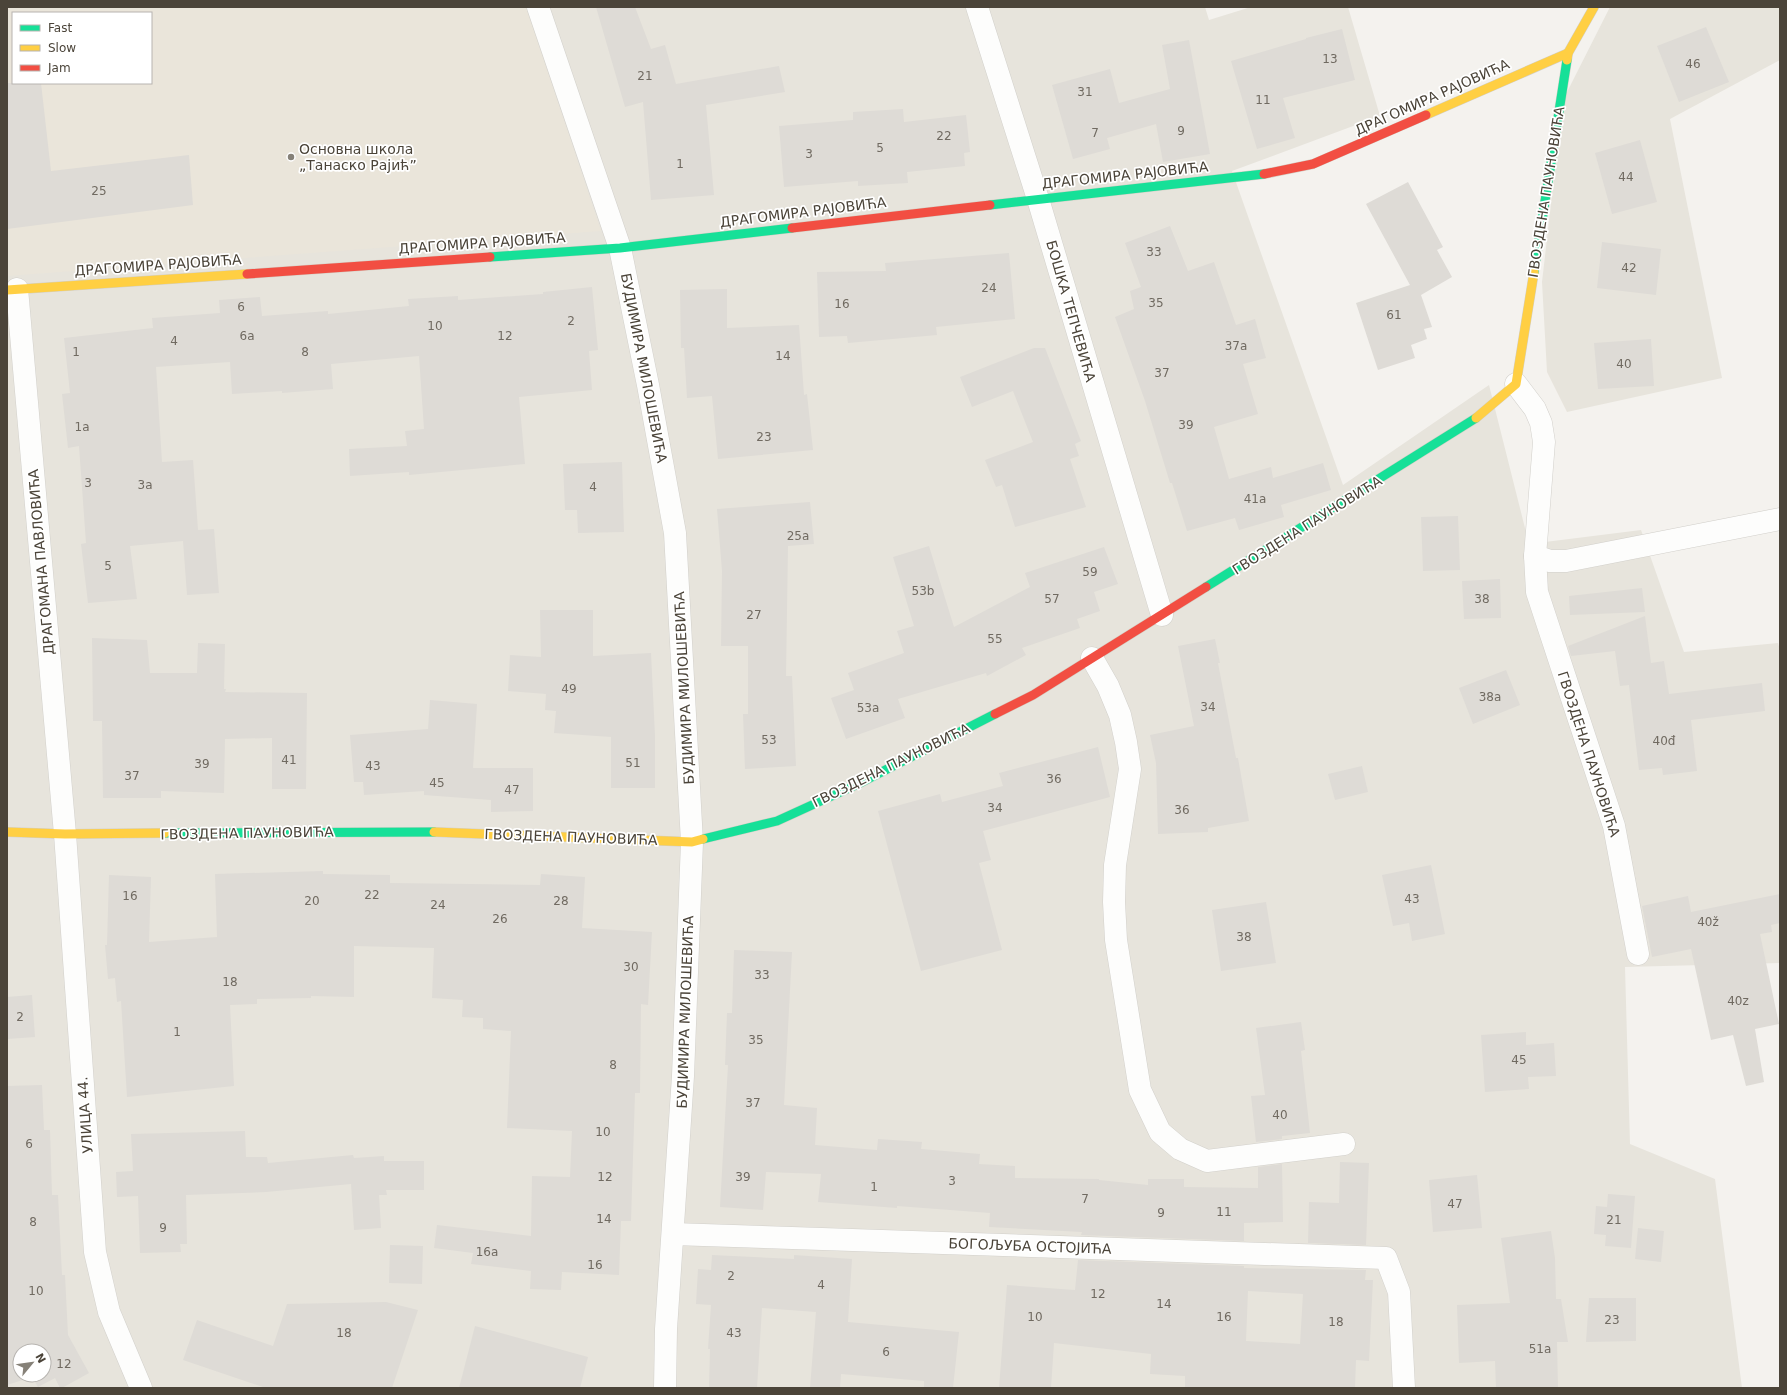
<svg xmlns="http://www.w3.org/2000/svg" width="1787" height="1395" font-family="'DejaVu Sans',sans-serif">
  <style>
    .residential { fill: #e7e4dc; fill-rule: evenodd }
    .education { fill: #eae5da; fill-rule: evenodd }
    .building { fill: #dedbd6; fill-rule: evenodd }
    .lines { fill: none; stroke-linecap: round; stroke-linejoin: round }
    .street-casing { stroke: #d2d0cb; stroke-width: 23 }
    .fast-casing { stroke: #d3cfc5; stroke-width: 10 }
    .slow-casing { stroke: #d3cfc5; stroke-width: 10 }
    .jam-casing { stroke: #d3cfc5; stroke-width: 10 }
    .street { stroke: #fdfdfc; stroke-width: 22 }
    .fast { stroke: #16e098; stroke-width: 9 }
    .slow { stroke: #ffcf43; stroke-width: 9 }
    .jam { stroke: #f24e42; stroke-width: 9 }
    .poi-dot { fill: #868178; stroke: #fff; stroke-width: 1.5 }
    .labels { text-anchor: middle; stroke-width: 3.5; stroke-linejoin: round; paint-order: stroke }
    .number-label { font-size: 12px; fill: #706a61 }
    .street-label { font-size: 14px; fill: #4b4439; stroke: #fff }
    .poi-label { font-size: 14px; fill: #4b4439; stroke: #fff; text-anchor: start }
  </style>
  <rect width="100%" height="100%" fill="#f4f2ee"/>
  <!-- residential -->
  <g class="residential">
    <path d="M7,7H1205L1209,20L1251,7H1348L1380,116L1232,171L1343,485L1489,385L1529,544L1641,530L1684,652L1778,643L1780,650V963L1625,967L1630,1144L1715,1179L1742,1388H7ZM13,13H151V83H13ZM20,1351H44V1375H20Z"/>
    <path d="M1610,7H1780V60L1670,119L1722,378L1567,412L1547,372L1542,282L1563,100Z"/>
  </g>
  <!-- education -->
  <path class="education" d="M7,7H526L601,231L7,276ZM13,13H151V83H13Z"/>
  <!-- building -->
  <g class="building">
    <path d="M596,7H635L651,49L665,45L676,84L779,66L785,92L706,105L714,195L651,200L643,102L625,107Z"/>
    <path d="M1706,27L1729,82L1679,102L1657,46Z"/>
    <path d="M1342,29L1355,80L1283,98L1295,138L1257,149L1231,61L1306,39V38Z"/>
    <path d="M1189,40L1210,154L1163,162L1156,124L1107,138L1110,149L1073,159L1052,85L1110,69L1119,103L1170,89L1162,45Z"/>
    <path d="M7,83H41L51,171L189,155L193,205L7,229Z"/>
    <path d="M903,109L904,122L966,115L970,152L964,153L965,166L907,172L908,183L858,186V181L784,187L779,126L853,120V112Z"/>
    <path d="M1640,140L1657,202L1612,214L1595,153Z"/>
    <path d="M1408,182L1443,247L1437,250L1452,277L1421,295L1432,327L1424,329L1427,339L1411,345L1415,358L1378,370L1356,303L1410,285L1366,204Z"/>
    <path d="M1170,226L1188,271L1214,262L1236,325L1255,319L1266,358L1243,364L1258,414L1214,427L1229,479L1271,467L1273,478L1323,463L1331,490L1281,505L1284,517L1239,530L1235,518L1187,531L1172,483H1170L1145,401L1115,317L1134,309L1130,291L1141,287L1125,243Z"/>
    <path d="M1602,242L1661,249L1656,295L1597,288Z"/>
    <path d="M1009,253L1015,319L936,327L937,335L848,343L847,336L819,337L817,272L886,271L885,263Z"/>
    <path d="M592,287L598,350L589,351L592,390L519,397L525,464L409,475V472L350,476L349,449L407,446L405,431L424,429L419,356L331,364L333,389L282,393V391L232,394L230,362L156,367L162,462L193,460L198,530L214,529L219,593L187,595L183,541L130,546L137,599L88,603L81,544L86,543L79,446L68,448L62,394L70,393L64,338L153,328L152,318L220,313L219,300L260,297L262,316L328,311V314L409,306L408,299L458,296V300L543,294V292Z"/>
    <path d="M727,289V328L799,325L804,395L807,394L813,450L718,459L712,396L687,398L684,348H681L680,290Z"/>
    <path d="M1651,339L1654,386L1598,389L1594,343Z"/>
    <path d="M1034,348H1045L1081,441L1075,444L1079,456L1070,459L1086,507L1015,527L1002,485L996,487L985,460L1033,442L1013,391L972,407L960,377Z"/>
    <path d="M622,462L624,532L578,533L577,510H565L563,464Z"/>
    <path d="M810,502L814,544L788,546L786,676H792L796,766L745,769L743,714H748V646H721L722,571L717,509Z"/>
    <path d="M1458,516L1460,570L1423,571L1421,517Z"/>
    <path d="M929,546L954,627L1030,587L1025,573L1104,547L1118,584L1094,592L1100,611L1077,619L1080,628L1022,648L1026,655L987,676L986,673L898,699L905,718L846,739L831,698L854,690L848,673L904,653L897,631L914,626L893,557Z"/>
    <path d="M1500,579L1501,618L1464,619L1462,581Z"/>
    <path d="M1642,588L1645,612L1570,615L1569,596Z"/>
    <path d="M540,610H593V656L651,653L655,736V788H611V737L554,733L556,711L545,710L546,694L508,691L510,655L541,657Z"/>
    <path d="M1645,616L1651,663L1664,661L1669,694L1762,683L1765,711L1691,720L1697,771L1663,775L1662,768L1639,770L1629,685L1620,686L1615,651L1571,656L1568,646Z"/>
    <path d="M92,638L147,640L150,673H197L198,643L225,644L224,689H226L225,692L307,693L306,789H272V738L225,739L224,793L161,791V798H103L102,721H93Z"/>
    <path d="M1215,639L1220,663H1218L1236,758H1238L1249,821L1208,828V832L1158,834L1156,763L1150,735L1194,726L1178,646Z"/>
    <path d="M1506,670L1520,705L1473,724L1459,688Z"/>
    <path d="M430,700L477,704L473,768H533V811L491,812V800L424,795V791L364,795L363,782H354L350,735L428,729Z"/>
    <path d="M1098,747L1110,797L983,831L991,860L979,863L1002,950L921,971L878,811L940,794L942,802L1003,786L999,773Z"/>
    <path d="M1362,766L1368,792L1335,800L1328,774Z"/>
    <path d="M1431,865L1445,934L1412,941L1409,923L1393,926L1382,875Z"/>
    <path d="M323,871V874L390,875V883L540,885L541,874L585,877L582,928L652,932L648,1005L641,1004L640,1093H635L631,1221H621L619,1275L562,1272L561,1290L530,1289L531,1271L471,1264L473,1253L434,1248L437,1225L531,1236L532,1176L570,1177L572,1131L507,1128L511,1031L483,1029V1018L462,1017L463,1000L432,998L434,948L354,946V997L311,996V998L257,999V1004L230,1005L234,1086L127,1097L121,1001L117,1002L115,978L108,979L105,945H107L109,875L151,877L149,942L217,937L215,874Z"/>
    <path d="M1780,894V923L1771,925L1772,932L1760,934L1779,1024L1755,1029L1764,1082L1746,1086L1733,1035L1711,1040L1691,949L1652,957L1642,906L1688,896L1691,912Z"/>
    <path d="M1266,902L1276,963L1221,971L1212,910Z"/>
    <path d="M734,950L792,952L784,1105L817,1108L815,1145L877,1150L878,1139L922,1142L921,1149L980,1154L979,1164L1015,1166V1178L1099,1179V1180L1148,1185V1179H1184V1187L1258,1188V1167L1282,1164L1283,1222L1244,1223V1241L1081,1235L1082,1232L989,1227L990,1213L897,1206V1208L818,1202L821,1174L766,1172L763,1210L720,1207L728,1065H725L727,1013H732Z"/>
    <path d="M32,995L35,1037L7,1039V997Z"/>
    <path d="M1301,1022L1305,1050L1301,1051L1310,1133L1282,1136V1139L1256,1142L1251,1096L1265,1095L1256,1028Z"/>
    <path d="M1526,1032V1045L1554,1043L1556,1076L1528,1077L1529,1089L1485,1092L1481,1035Z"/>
    <path d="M42,1085L44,1130H50L52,1195H58L62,1275H65L68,1335L89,1373L62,1388H60L55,1378L38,1387L32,1377L7,1385V1086ZM20,1351H44V1375H20Z"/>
    <path d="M245,1131L246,1157H267L268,1163L353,1155L354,1158L384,1156V1161H424V1190H386L387,1195H379L381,1228L354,1230L351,1184L266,1192L186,1195L187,1244H180L181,1252L140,1253L138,1196L117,1197L116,1172L133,1171L131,1134Z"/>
    <path d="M1340,1162L1369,1163L1366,1245L1308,1243L1309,1202L1339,1203Z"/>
    <path d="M1477,1175L1482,1228L1433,1232L1429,1180Z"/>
    <path d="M1608,1194L1635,1196L1631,1248L1605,1246L1606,1235L1594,1234L1596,1206L1607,1207Z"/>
    <path d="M1638,1228L1664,1231L1661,1262L1635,1259Z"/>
    <path d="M1551,1231L1555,1258L1556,1299H1561L1568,1342H1557L1558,1388H1496L1495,1361L1459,1363L1457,1305L1510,1303L1501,1238Z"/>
    <path d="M390,1245L423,1246L422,1284L389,1283Z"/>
    <path d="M712,1255L794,1259V1255L852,1259L848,1322L959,1332L953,1388H924V1381L841,1374L840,1388H810L816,1312L762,1308L757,1388H709L710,1349H708L711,1305L696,1304L698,1269L711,1270Z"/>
    <path d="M1078,1260L1244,1266V1268L1366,1270L1365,1280H1373L1369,1361L1356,1360L1355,1388H1185V1376L1150,1374L1151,1354L1054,1343L1051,1388H999L1007,1285L1075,1290ZM1248,1291L1303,1294L1300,1344L1246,1341Z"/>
    <path d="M1589,1298H1636V1341L1586,1342Z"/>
    <path d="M386,1302L418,1310L392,1388H266L183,1360L197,1320L273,1346L287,1304Z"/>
    <path d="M475,1326L588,1357L580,1388H459Z"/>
  </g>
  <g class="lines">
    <defs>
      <g id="street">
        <path d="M538,7L620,248L648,385L675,533L692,842L683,1076L666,1329L665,1388"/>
        <path d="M977,7L1038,199L1162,615"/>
        <path d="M17,289L65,834L95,1252L109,1312L141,1388"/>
        <path d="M1516,384L1535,409L1541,423L1544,442L1535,556L1537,592L1614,826L1638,954"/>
        <path d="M1535,556L1550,561H1566L1780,519"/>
        <path d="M1092,658L1108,686L1120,715L1126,742L1130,769L1115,865L1114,902L1116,940L1140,1090L1160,1132L1180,1149L1207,1161L1344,1144"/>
        <path d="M673,1234L1386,1258L1399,1292L1404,1388"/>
      </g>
      <g id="fast">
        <path d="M990,205L1264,174"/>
        <path d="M490,257L620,248L792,228"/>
        <path d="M1534,272L1567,60"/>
        <path d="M1206,587L1476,418"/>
        <path d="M165,833L434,832"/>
        <path d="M703,839L777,821L858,784L995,714"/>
      </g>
      <g id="slow">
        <path d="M1567,60L1568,53L1594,7"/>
        <path d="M1426,115L1568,53"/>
        <path d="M7,290L247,274"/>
        <path d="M1476,418L1516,384L1534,272"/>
        <path d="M7,832L65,834L165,833"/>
        <path d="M434,832L692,842L703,839"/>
      </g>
      <g id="jam">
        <path d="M1264,174L1313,164L1426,115"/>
        <path d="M792,228L990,205"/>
        <path d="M247,274L490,257"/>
        <path d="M995,714L1033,695L1206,587"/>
      </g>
    </defs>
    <!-- street casing -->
    <use href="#street" class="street-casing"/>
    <!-- fast casing -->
    <use href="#fast" class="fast-casing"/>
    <!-- slow casing -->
    <use href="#slow" class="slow-casing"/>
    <!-- jam casing -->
    <use href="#jam" class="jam-casing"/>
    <!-- street -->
    <use href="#street" class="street"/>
    <!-- fast -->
    <use href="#fast" class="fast"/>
    <!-- slow -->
    <use href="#slow" class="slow"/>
    <!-- jam -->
    <use href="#jam" class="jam"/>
  </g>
  <!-- markers -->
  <circle class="poi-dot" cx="291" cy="157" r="4"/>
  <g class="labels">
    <!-- number labels -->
    <g class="number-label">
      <text x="1330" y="63">13</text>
      <text x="1693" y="68">46</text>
      <text x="645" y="80">21</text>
      <text x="1085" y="96">31</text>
      <text x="1263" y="104">11</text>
      <text x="1181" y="135">9</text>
      <text x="1095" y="137">7</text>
      <text x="944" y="140">22</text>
      <text x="880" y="152">5</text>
      <text x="809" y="158">3</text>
      <text x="680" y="168">1</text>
      <text x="1626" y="181">44</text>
      <text x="99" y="195">25</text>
      <text x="1154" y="256">33</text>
      <text x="1629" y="272">42</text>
      <text x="989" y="292">24</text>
      <text x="1156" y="307">35</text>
      <text x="842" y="308">16</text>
      <text x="241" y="311">6</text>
      <text x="1394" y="319">61</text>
      <text x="571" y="325">2</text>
      <text x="435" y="330">10</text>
      <text x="247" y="340">6a</text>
      <text x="505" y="340">12</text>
      <text x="174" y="345">4</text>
      <text x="1236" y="350">37a</text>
      <text x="76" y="356">1</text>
      <text x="305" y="356">8</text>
      <text x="783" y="360">14</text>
      <text x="1624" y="368">40</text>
      <text x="1162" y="377">37</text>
      <text x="1186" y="429">39</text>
      <text x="82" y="431">1a</text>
      <text x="764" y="441">23</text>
      <text x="88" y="487">3</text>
      <text x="145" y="489">3a</text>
      <text x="593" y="491">4</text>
      <text x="1255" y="503">41a</text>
      <text x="798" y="540">25a</text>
      <text x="108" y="570">5</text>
      <text x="1090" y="576">59</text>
      <text x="923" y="595">53b</text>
      <text x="1052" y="603">57</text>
      <text x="1482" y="603">38</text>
      <text x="754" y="619">27</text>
      <text x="995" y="643">55</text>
      <text x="569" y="693">49</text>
      <text x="1490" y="701">38a</text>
      <text x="1208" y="711">34</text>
      <text x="868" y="712">53a</text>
      <text x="769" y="744">53</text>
      <text x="1664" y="745">40đ</text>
      <text x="289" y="764">41</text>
      <text x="633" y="767">51</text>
      <text x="202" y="768">39</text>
      <text x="373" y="770">43</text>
      <text x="132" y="780">37</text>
      <text x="1054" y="783">36</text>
      <text x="437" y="787">45</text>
      <text x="512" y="794">47</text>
      <text x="995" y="812">34</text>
      <text x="1182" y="814">36</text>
      <text x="372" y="899">22</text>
      <text x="130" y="900">16</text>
      <text x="1412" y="903">43</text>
      <text x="312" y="905">20</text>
      <text x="561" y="905">28</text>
      <text x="438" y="909">24</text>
      <text x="500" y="923">26</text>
      <text x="1708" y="926">40ž</text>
      <text x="1244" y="941">38</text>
      <text x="631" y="971">30</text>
      <text x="762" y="979">33</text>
      <text x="230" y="986">18</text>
      <text x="1738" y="1005">40z</text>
      <text x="20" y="1021">2</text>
      <text x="177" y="1036">1</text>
      <text x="756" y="1044">35</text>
      <text x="1519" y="1064">45</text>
      <text x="613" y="1069">8</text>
      <text x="753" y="1107">37</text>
      <text x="1280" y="1119">40</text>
      <text x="603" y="1136">10</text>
      <text x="29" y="1148">6</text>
      <text x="605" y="1181">12</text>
      <text x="743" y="1181">39</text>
      <text x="952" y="1185">3</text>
      <text x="874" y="1191">1</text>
      <text x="1085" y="1203">7</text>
      <text x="1455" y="1208">47</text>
      <text x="1224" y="1216">11</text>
      <text x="1161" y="1217">9</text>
      <text x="604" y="1223">14</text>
      <text x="1614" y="1224">21</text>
      <text x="33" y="1226">8</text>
      <text x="163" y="1232">9</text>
      <text x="487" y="1256">16a</text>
      <text x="595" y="1269">16</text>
      <text x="731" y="1280">2</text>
      <text x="821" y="1289">4</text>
      <text x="36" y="1295">10</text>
      <text x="1098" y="1298">12</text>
      <text x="1164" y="1308">14</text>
      <text x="1035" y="1321">10</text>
      <text x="1224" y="1321">16</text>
      <text x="1612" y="1324">23</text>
      <text x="1336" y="1326">18</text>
      <text x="344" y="1337">18</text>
      <text x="734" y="1337">43</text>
      <text x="1540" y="1353">51a</text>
      <text x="886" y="1356">6</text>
      <text x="64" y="1368">12</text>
    </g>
    <!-- street labels -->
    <g class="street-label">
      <text transform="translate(1432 97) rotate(-24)" y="5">ДРАГОМИРА РАЈОВИЋА</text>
      <text transform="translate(1125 175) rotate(-6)" y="5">ДРАГОМИРА РАЈОВИЋА</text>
      <text transform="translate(1546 192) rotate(-81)" y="5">ГВОЗДЕНА ПАУНОВИЋА</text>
      <text transform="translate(803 212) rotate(-7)" y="5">ДРАГОМИРА РАЈОВИЋА</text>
      <text transform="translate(482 243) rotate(-4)" y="5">ДРАГОМИРА РАЈОВИЋА</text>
      <text transform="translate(158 265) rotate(-4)" y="5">ДРАГОМИРА РАЈОВИЋА</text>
      <text transform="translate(1071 311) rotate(74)" y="5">БОШКА ТЕПЧЕВИЋА</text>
      <text transform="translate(644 368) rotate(79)" y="5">БУДИМИРА МИЛОШЕВИЋА</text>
      <text transform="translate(1307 525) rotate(-32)" y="5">ГВОЗДЕНА ПАУНОВИЋА</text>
      <text transform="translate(41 562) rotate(-95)" y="5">ДРАГОМАНА ПАВЛОВИЋА</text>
      <text transform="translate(684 688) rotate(-93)" y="5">БУДИМИРА МИЛОШЕВИЋА</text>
      <text transform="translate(1589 754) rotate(72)" y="5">ГВОЗДЕНА ПАУНОВИЋА</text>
      <text transform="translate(891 765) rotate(-26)" y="5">ГВОЗДЕНА ПАУНОВИЋА</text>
      <text transform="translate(247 833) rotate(-1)" y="5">ГВОЗДЕНА ПАУНОВИЋА</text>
      <text transform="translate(571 837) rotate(2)" y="5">ГВОЗДЕНА ПАУНОВИЋА</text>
      <text transform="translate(685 1012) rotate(-88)" y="5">БУДИМИРА МИЛОШЕВИЋА</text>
      <text transform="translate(85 1115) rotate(-94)" y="5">УЛИЦА 44.</text>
      <text transform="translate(1030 1246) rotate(2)" y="5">БОГОЉУБА ОСТОЈИЋА</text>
    </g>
    <!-- poi labels -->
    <g class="poi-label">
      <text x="299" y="154">Основна школа<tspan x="299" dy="16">„Танаско Рајић”</tspan></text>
    </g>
  </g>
  <!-- border -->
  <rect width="1787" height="1395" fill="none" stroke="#4b4439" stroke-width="16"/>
  <!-- legend -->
  <rect x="12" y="12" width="140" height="72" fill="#ffffff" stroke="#b7b4b0"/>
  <rect x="20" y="25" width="20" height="6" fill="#16e098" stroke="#b7b4b0"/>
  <text x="48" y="32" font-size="12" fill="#4b4439">Fast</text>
  <rect x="20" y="45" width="20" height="6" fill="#ffcf43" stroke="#b7b4b0"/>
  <text x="48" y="52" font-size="12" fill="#4b4439">Slow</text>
  <rect x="20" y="65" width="20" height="6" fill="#f24e42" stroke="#b7b4b0"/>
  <text x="48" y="72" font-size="12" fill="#4b4439">Jam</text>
  <!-- north arrow -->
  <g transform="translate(32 1363) rotate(61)"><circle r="19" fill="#ffffff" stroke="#b7b4b0"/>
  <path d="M0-3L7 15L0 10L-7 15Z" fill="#868178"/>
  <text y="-6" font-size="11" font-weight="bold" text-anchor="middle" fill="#4b4439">N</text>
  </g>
</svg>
